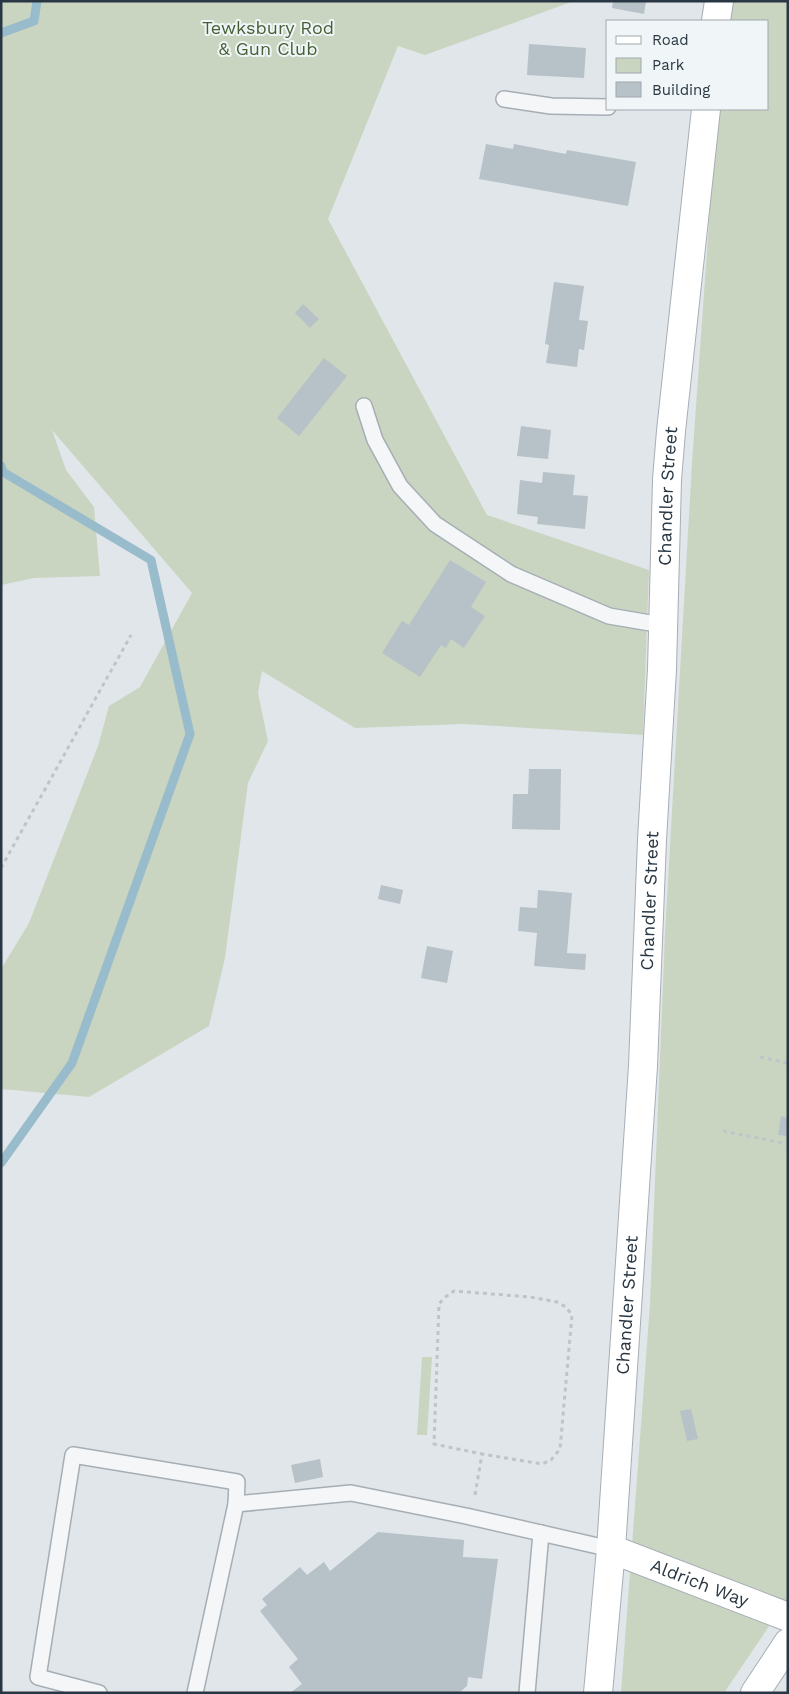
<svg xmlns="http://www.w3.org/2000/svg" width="789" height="1694" font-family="'Work Sans',sans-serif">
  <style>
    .green { fill: #cad5c1 }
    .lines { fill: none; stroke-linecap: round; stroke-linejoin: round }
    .stream { stroke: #99bccc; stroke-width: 9 }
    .building { fill: #b7c1c8 }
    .lane-casing { stroke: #a6aeb5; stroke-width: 18 }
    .secondary-casing { stroke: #a6aeb5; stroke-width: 30 }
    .path { stroke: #bfc4c9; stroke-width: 3; stroke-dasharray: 4 4; stroke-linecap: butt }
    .lane { stroke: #f4f6f8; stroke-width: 15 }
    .secondary { stroke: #fff; stroke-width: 28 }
    .labels { text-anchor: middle; stroke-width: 4; stroke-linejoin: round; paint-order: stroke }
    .park-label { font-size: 18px; fill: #456034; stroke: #f0f5f7 }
    .street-label { font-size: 18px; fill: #283743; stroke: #f0f5f7 }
  </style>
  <rect width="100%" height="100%" fill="#e1e6ea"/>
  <!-- green -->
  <g class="green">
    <path d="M1,1H574L425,55L398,46L328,219L487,515L649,570L643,735L463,724L355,728L262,671L258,693L268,741L248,783L225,958L209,1026L89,1097L1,1089V969L29,923L98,746L109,706L140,687L192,593L52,430L66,470L94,507L100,576L34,578L1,585Z"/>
    <path d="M734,1H788V1598L724,1693H621L650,1304L665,933L692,463L717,109H768V21H729Z"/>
    <path d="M422,1357H432L427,1435H417Z"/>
  </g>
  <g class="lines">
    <!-- stream -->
    <g class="stream">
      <path d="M1,33L34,21L37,1"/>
      <path d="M1,466L3,472L151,560L190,734L72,1063L1,1163"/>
    </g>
  </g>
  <!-- building -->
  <g class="building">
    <path d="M613,1H646L644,14L612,8Z"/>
    <path d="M529,44L586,48L584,78L527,75Z"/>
    <path d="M486,144L513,149L514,144L566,154L567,150L636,162L628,206L479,179Z"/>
    <path d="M554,282L584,286L579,320L588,321L584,350L579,349L577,367L546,363L549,345L545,344Z"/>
    <path d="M303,304L319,319L310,328L295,313Z"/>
    <path d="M324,358L347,376L299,436L277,418Z"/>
    <path d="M521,426L551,430L548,459L517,456Z"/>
    <path d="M543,472L575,475L573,495L588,496L585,529L537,524L538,517L517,514L520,480L542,483Z"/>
    <path d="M450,560L486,582L471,607L485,616L464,648L451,639L446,648L441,645L420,677L382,653L402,621L409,625Z"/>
    <path d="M529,769H561L560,830L512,829L513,794H528Z"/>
    <path d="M381,885L403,890L400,904L378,899Z"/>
    <path d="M538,890L572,893L567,953L586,954L585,970L534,966L537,933L518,931L520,907L537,908Z"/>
    <path d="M427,946L453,951L447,983L421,978Z"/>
    <path d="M781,1116L788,1118V1136L778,1135Z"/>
    <path d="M691,1409L698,1439L687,1441L680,1411Z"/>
    <path d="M320,1459L323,1477L295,1483L291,1465Z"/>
    <path d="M378,1532L464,1540L463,1557L498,1559L482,1679L468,1677L467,1686L459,1693H290L302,1684L289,1667L298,1659L260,1611L267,1605L262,1599L300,1567L307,1575L324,1562L330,1571Z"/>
  </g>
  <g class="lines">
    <defs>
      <g id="lane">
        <path d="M504,99L551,106L608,107"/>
        <path d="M364,406L375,440L400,486L435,524L511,574L609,616L662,625"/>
        <path d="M99,1693L38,1677L73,1455L237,1482L236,1504"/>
        <path d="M195,1693L236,1504L351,1493L466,1516L611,1549"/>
        <path d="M527,1693L541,1533"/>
      </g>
      <g id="secondary">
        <path d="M716,21L719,1"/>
        <path id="s1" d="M611,1549L788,1617"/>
        <path id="s2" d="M598,1693L611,1549L643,1066L652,840L662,669L667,480L671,431L706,109"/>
        <path d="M755,1693L788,1643"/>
      </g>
    </defs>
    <!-- lane casing -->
    <use href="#lane" class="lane-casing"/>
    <!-- secondary casing -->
    <use href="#secondary" class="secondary-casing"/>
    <!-- path -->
    <g class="path">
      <path d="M1,868L131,635"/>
      <path d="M760,1057L788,1063"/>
      <path d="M723,1131L788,1144"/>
      <path d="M475,1495L482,1454L542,1464L551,1460L560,1449L572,1315L566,1307L557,1302L530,1297L454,1291L444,1298L439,1304L434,1444L482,1454"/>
    </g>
    <!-- lane -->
    <use href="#lane" class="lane"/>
    <!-- secondary -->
    <use href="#secondary" class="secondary"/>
  </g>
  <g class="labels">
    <!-- park labels -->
    <g class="park-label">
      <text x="268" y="34">Tewksbury Rod<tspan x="268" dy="21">&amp; Gun Club</tspan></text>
    </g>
    <!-- street labels -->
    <g class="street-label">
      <text dy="6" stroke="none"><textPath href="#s2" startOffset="1199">Chandler Street</textPath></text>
      <text dy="6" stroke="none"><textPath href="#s2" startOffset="794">Chandler Street</textPath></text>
      <text dy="6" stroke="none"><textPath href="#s2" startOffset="389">Chandler Street</textPath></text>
      <text dy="6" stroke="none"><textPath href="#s1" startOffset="95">Aldrich Way</textPath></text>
    </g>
  </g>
  <!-- border -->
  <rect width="789" height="1694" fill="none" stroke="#283743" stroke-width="5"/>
  <!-- legend -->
  <rect x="606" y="20" width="162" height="90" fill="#f0f5f7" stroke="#a0a9af"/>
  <rect x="616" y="36" width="25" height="8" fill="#ffffff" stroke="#a0a9af"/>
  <text x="652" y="45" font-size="15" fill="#283743">Road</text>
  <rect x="616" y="58" width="25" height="15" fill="#cad5c1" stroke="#a0a9af"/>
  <text x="652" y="70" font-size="15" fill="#283743">Park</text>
  <rect x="616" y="82" width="25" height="15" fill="#b7c1c8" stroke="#a0a9af"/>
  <text x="652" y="95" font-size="15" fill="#283743">Building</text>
</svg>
